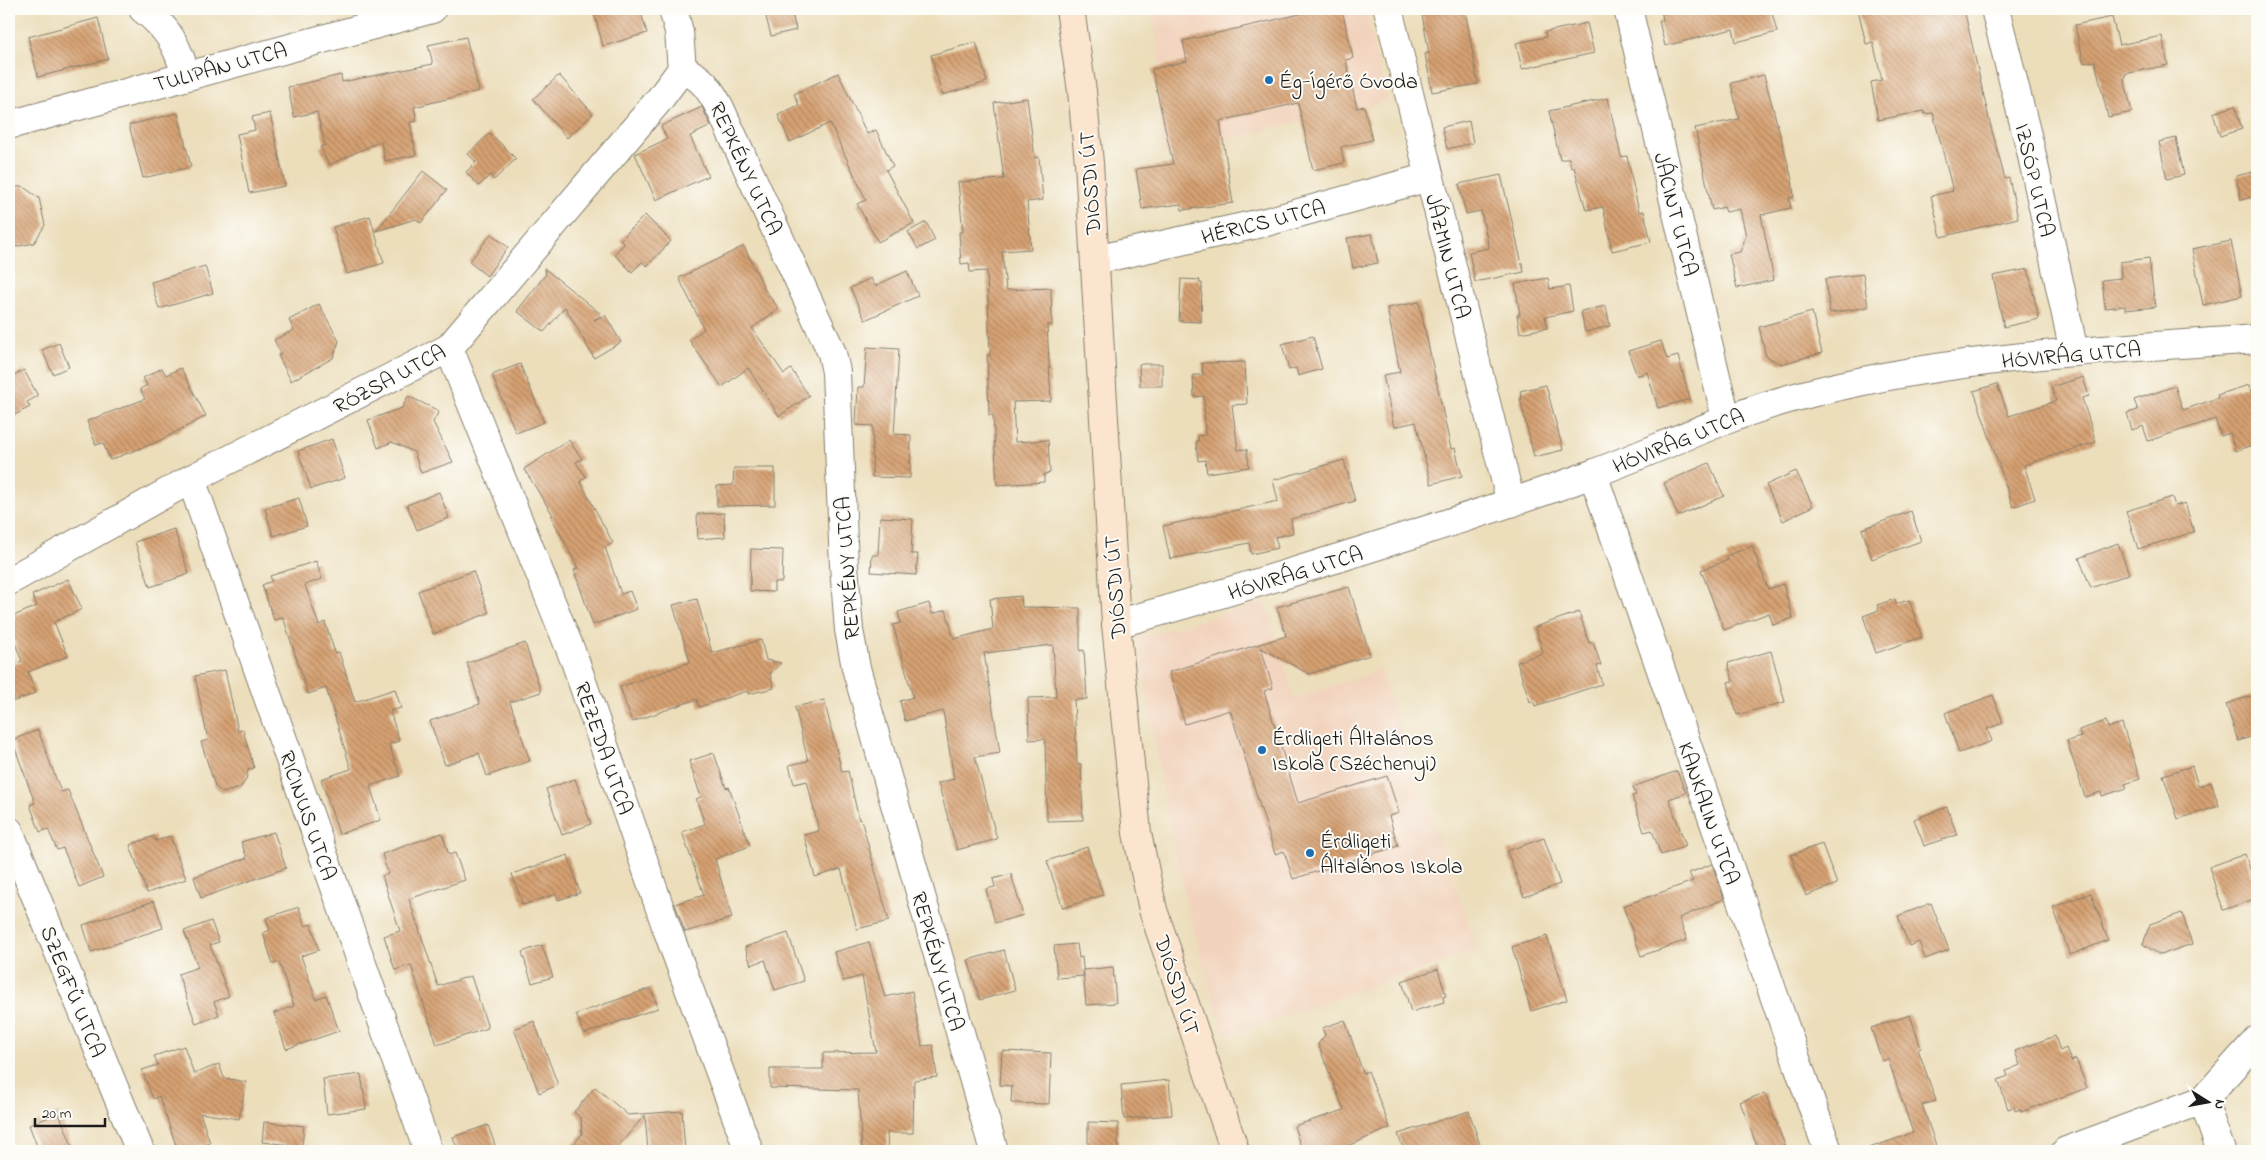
<svg xmlns="http://www.w3.org/2000/svg" width="2266" height="1160" font-family="'Indie Flower',sans-serif">
  <style>
    .built { fill: #f2d4be }
    .building { fill: url(#building-back-hatch) }
    .lines { fill: none; stroke-linecap: round; stroke-linejoin: round }
    .minor-casing { stroke: #847d6c; stroke-width: 30 }
    .secondary-casing { stroke: #847d6c; stroke-width: 30 }
    .minor { stroke: #fff; stroke-width: 28 }
    .secondary { stroke: #fbe5cf; stroke-width: 28 }
    .poi-dot { fill: #1f6fb2; stroke: #fdfcf7; stroke-width: 2 }
    .labels { text-anchor: middle; stroke-width: 4; stroke-linejoin: round; paint-order: stroke }
    .street-label { font-size: 22px; fill: #1c1c1c; stroke: #fdfcf7 }
    .poi-label { font-size: 22px; fill: #1c1c1c; stroke: #fdfcf7; text-anchor: start }
  </style>
  <defs>
    <pattern id="building-back-hatch" width="6" height="6" patternUnits="userSpaceOnUse" patternTransform="scale(1.25)"><rect width="6" height="6" fill="#d6a172"/><path d="M-1 5l2 2M0 0l6 6M5-1l2 2" fill="none" stroke="#ad825d"/></pattern>
  </defs>
  <rect width="100%" height="100%" fill="#fdfcf7"/>
  <filter id="ink" filterUnits="userSpaceOnUse"><feTurbulence type="fractalNoise" baseFrequency=".02" numOctaves="2"/><feDisplacementMap in="SourceGraphic" scale="10" xChannelSelector="R" yChannelSelector="G"/><feConvolveMatrix kernelMatrix="1 2 1 2 8 2 1 2 1" color-interpolation-filters="sRGB"/></filter>
  <filter id="wash" filterUnits="userSpaceOnUse"><feTurbulence type="fractalNoise" baseFrequency=".0096" numOctaves="4" result="noise"/><feDisplacementMap in="SourceGraphic" scale="20" xChannelSelector="R" yChannelSelector="G"/><feGaussianBlur stdDeviation="1.12" result="paint"/><feColorMatrix in="noise" values="0 0 0 0 0 0 0 0 0 0 0 0 0 0 0 0 0 1.4 0 .05"/><feComposite in="paint" operator="in"/></filter>
  <g filter="url(#wash)">
    <rect width="100%" height="100%" fill="#ecdebb"/>
    <!-- built -->
    <g class="built">
      <path d="M1153,9H1365L1388,101L1164,154L1157,92L1152,69L1160,67Z"/>
      <path d="M1265,602L1294,698L1380,670L1478,950L1224,1037L1186,902L1165,805L1138,638Z"/>
    </g>
    <g id="blocks">
      <!-- building -->
      <g class="building">
        <path d="M593,9H640L647,33L603,46Z"/>
        <path d="M764,9H791L796,30L771,36Z"/>
        <path d="M1322,9H1342L1353,58L1346,60L1357,108L1364,106L1372,140L1341,147L1344,163L1313,170L1298,103L1220,121L1233,203L1182,210L1181,204L1142,209L1136,169L1173,164L1152,69L1187,61L1183,41Z"/>
        <path d="M1421,9H1465L1478,84L1432,92L1425,54L1429,53Z"/>
        <path d="M1661,9H1771L1777,32L1736,42L1733,29L1665,46L1659,21L1663,20Z"/>
        <path d="M1858,9H1964L1990,123L2005,179L2009,178L2018,218L1941,237L1931,196L1953,191L1933,113L1924,114V111L1878,120L1871,82L1882,80L1873,42L1866,44Z"/>
        <path d="M2112,17L2119,45L2162,36L2168,65L2125,74L2126,77L2124,78L2132,112L2108,117L2095,61L2084,63L2075,25Z"/>
        <path d="M98,18L108,59L38,77L28,37Z"/>
        <path d="M1587,23L1594,53L1522,69L1516,43L1546,37L1545,32Z"/>
        <path d="M466,37L479,91L414,107L417,121L410,122L416,155L385,161L381,141L329,165L320,147L325,145L317,112L294,117L288,87L341,75L342,82L433,64L428,45Z"/>
        <path d="M976,42L987,82L942,95L931,55Z"/>
        <path d="M838,73L867,134L876,130L893,166L886,170L914,223L878,242L857,204L866,200L830,123L790,142L778,115L799,105L794,94Z"/>
        <path d="M559,75L593,114L567,138L533,99Z"/>
        <path d="M1764,75L1792,179L1794,197L1789,198L1791,208L1761,215L1774,280L1737,288L1729,254L1740,252L1746,236L1740,209L1726,212L1724,207L1712,210L1695,128L1739,119L1731,83Z"/>
        <path d="M1027,98L1035,158L1039,157L1043,200L1027,202L1031,249L1002,251L1006,290L1051,288L1052,325H1047L1051,401L1013,402L1015,442L1048,440L1050,473L1044,474V482L997,485L993,415H989L987,355H990L987,271L970,272L969,263L961,264L959,232H963L958,182L1004,179L994,103Z"/>
        <path d="M1608,98L1621,157L1627,156L1639,212L1644,211L1651,242L1612,251L1603,207L1586,210L1574,167L1571,168L1569,158L1560,160L1549,111Z"/>
        <path d="M2235,106L2242,129L2220,136L2213,113Z"/>
        <path d="M702,107L711,126L690,136L708,176L656,200L635,154L667,139L661,126Z"/>
        <path d="M178,113L191,167L143,178L129,125Z"/>
        <path d="M270,113L285,186L249,193L237,134L255,130L252,117Z"/>
        <path d="M1469,121L1473,143L1447,149L1442,127Z"/>
        <path d="M490,133L516,159L494,180L490,175L479,186L466,172L476,162L468,154Z"/>
        <path d="M2176,138L2184,175L2167,179L2159,142Z"/>
        <path d="M423,171L447,190L421,223L416,219L376,231Z"/>
        <path d="M2257,171V196L2241,200L2236,176Z"/>
        <path d="M1501,175L1524,272L1475,282L1469,252L1489,248L1481,211L1466,214L1459,184Z"/>
        <path d="M22,186L39,198L45,225L34,243L9,248V189Z"/>
        <path d="M645,215L671,241L647,266L642,262L632,272L614,254L624,244L620,240Z"/>
        <path d="M370,216L384,263L347,274L333,227Z"/>
        <path d="M926,222L935,240L918,249L908,232Z"/>
        <path d="M491,234L508,247L487,276L469,262Z"/>
        <path d="M1372,234L1378,263L1353,268L1347,238Z"/>
        <path d="M2231,241L2242,296L2203,305L2192,249Z"/>
        <path d="M744,246L765,290L779,309L752,328L784,374L791,369L809,396L779,416L748,368L722,387L689,340L704,329L679,278Z"/>
        <path d="M2149,258L2155,307L2125,310V306L2105,308L2102,280L2121,278L2120,262Z"/>
        <path d="M205,266L213,293L159,309L151,282Z"/>
        <path d="M544,268L601,314L594,320L605,315L621,342L594,358L565,307L544,332L517,311L546,274Z"/>
        <path d="M2028,269L2039,319L2004,327L1993,276Z"/>
        <path d="M907,271L918,296L865,320L850,288L871,278L875,286Z"/>
        <path d="M1863,274L1868,307L1830,313L1825,279Z"/>
        <path d="M1548,278L1550,289L1569,286L1573,311L1545,317L1547,328L1520,333L1517,315H1520L1515,284Z"/>
        <path d="M1181,279L1200,280L1199,283H1202L1201,322L1179,321Z"/>
        <path d="M1419,302L1451,449L1455,448L1462,476L1431,484L1416,422L1394,427L1383,375L1400,372L1387,308Z"/>
        <path d="M319,304L339,341L333,358L291,381L278,355L281,354L274,340L294,330L289,320Z"/>
        <path d="M1606,306L1610,326L1585,332L1581,311Z"/>
        <path d="M1812,312L1822,353L1781,364L1766,356L1759,327Z"/>
        <path d="M1313,336L1322,369L1298,376L1296,368L1289,370L1282,344Z"/>
        <path d="M1661,341L1667,359L1678,356L1690,399L1658,408L1647,372L1637,376L1628,351Z"/>
        <path d="M59,343L69,367L53,374L42,350Z"/>
        <path d="M867,347L899,349L894,434L911,435L910,478L872,477L873,426L856,425L858,387H864Z"/>
        <path d="M1245,362L1247,404L1232,405L1238,450L1247,449L1249,467L1207,473L1205,460L1198,461L1196,442H1198V436L1205,435L1204,396L1194,397L1193,375H1203L1202,363Z"/>
        <path d="M520,364L544,422L516,433L492,375Z"/>
        <path d="M1139,364H1162V386H1140Z"/>
        <path d="M9,365L14,375L24,370L38,396L27,402L30,407L9,418Z"/>
        <path d="M162,368L166,375L181,368L206,416L159,441L110,460L103,443L96,445L87,421L145,399L140,389L147,385L143,378Z"/>
        <path d="M2083,377L2089,396L2082,398L2096,442L2024,465L2035,499L2013,507L1974,391L1997,384L2009,416L2056,401L2051,387Z"/>
        <path d="M1546,385L1563,450L1534,457L1520,399H1522L1520,391Z"/>
        <path d="M2249,385L2253,398L2257,397V444L2235,451L2230,433L2221,436L2215,419L2148,441L2143,426L2132,430L2127,413L2138,410L2134,400L2175,386L2183,410L2218,398L2217,395Z"/>
        <path d="M408,396L439,411L433,422L453,462L421,473L414,452L392,442L378,448L368,420L402,408Z"/>
        <path d="M332,439L345,478L311,489L298,451Z"/>
        <path d="M569,440L582,459L576,462L586,477L580,481L613,543L605,547L621,594L630,591L637,609L593,625L574,570L578,568L551,516L553,515L524,469Z"/>
        <path d="M1344,460L1355,501L1291,519L1293,533L1275,537L1278,548L1251,554L1249,543L1170,559L1163,526L1278,501L1273,480Z"/>
        <path d="M1709,463L1724,496L1678,516L1664,483Z"/>
        <path d="M734,468H775V505L717,506V486L733,485Z"/>
        <path d="M1796,471L1813,506L1783,521L1766,485Z"/>
        <path d="M439,492L449,518L417,530L407,505Z"/>
        <path d="M2172,497L2175,506L2185,503L2194,532L2138,549L2126,511Z"/>
        <path d="M299,498L307,526L273,536L265,508Z"/>
        <path d="M1911,511L1921,541L1872,559L1862,529Z"/>
        <path d="M724,513L725,537L698,539L697,514Z"/>
        <path d="M880,517L913,519L911,554H918L916,575L871,572L872,555H878Z"/>
        <path d="M174,529L189,574L150,587L135,542Z"/>
        <path d="M2118,543L2129,574L2091,588L2079,558Z"/>
        <path d="M1752,546L1768,589L1783,584L1793,618L1773,625L1769,613L1724,630L1701,570L1728,560L1726,556Z"/>
        <path d="M751,549L783,550L782,582H774V592L750,591Z"/>
        <path d="M316,561L322,579L305,585L319,625L325,622L335,653L339,652L355,702L395,689L401,708L390,711L399,741L389,744L400,776L370,786L381,820L339,834L321,779L351,769L326,688L308,694L283,617L274,620L262,585L272,581L270,576Z"/>
        <path d="M473,571L489,613L433,634L418,591Z"/>
        <path d="M68,579L82,609L54,622L68,656L28,672L36,693L9,703V666L22,661L9,628V618L37,606L32,595Z"/>
        <path d="M1349,587L1370,655L1309,674L1261,648L1273,688L1264,691L1298,803L1387,776L1399,813L1389,816L1398,846L1293,879L1284,851L1275,854L1230,710L1185,724L1169,672L1286,636L1277,607Z"/>
        <path d="M1021,596L1022,607L1080,608V651L1084,650L1087,699L1074,700L1077,764H1081L1083,820L1047,821L1045,739L1029,740L1028,698L1056,697L1053,645L984,653L1000,753L975,757L997,839L957,850L938,783L954,779L943,711L905,721L900,701L913,697L893,625L901,623L898,612L929,603L932,614L946,610L954,639L993,629L990,599Z"/>
        <path d="M697,599L712,653L761,640L766,660L781,663L770,674L774,688L748,694L747,691L699,707L697,699L632,722L620,687L690,662L673,605Z"/>
        <path d="M1895,599L1896,604L1909,600L1922,637L1876,653L1863,616L1879,610L1877,605Z"/>
        <path d="M1579,612L1589,643L1593,642L1601,665L1597,666L1602,684L1535,706L1533,701L1530,702L1517,662L1543,653L1535,627Z"/>
        <path d="M525,643L541,692L510,702L530,761L487,776L479,753L445,765L430,721L480,704L467,663Z"/>
        <path d="M1771,651L1785,702L1737,715L1728,682L1733,681L1728,663Z"/>
        <path d="M225,670L238,731L243,730L254,768L248,770L246,780L240,788L222,793L215,786L201,742L208,740L195,676Z"/>
        <path d="M2257,694V735L2238,741L2226,704Z"/>
        <path d="M1993,695L2003,723L1987,729L1992,741L1959,753L1945,713Z"/>
        <path d="M824,700L842,772L848,771L859,820L861,819L889,921L857,929L841,869L815,877L804,835L819,831L807,781L794,784L789,765L808,761L795,707Z"/>
        <path d="M2106,721L2108,728L2122,723L2140,779L2125,784L2127,788L2102,796L2101,792L2085,797L2067,741L2081,737L2079,730Z"/>
        <path d="M38,730L61,792L68,790L103,877L79,887L63,848L57,850L48,829L40,832L30,805L35,803L12,740Z"/>
        <path d="M714,753L726,788L729,787L750,846L715,859L732,918L685,932L675,904L704,895L682,832L705,824L696,799L701,797L689,761Z"/>
        <path d="M2192,766L2198,786L2211,782L2219,806L2178,819L2163,775Z"/>
        <path d="M1677,771L1686,793L1669,799L1686,846L1661,855L1652,830L1644,832L1632,796L1636,795L1633,787Z"/>
        <path d="M575,779L591,824L562,835L546,789Z"/>
        <path d="M1947,807L1957,835L1924,846L1914,819Z"/>
        <path d="M274,832L286,868L201,898L194,877L247,858L241,842Z"/>
        <path d="M442,833L449,855L455,853L465,880L409,899L438,986L471,976L488,1028L437,1045L411,965L395,970L384,936L400,931L382,876L388,874L382,854Z"/>
        <path d="M154,836L156,841L170,836L186,879L147,893L130,845Z"/>
        <path d="M1544,838L1560,884L1524,897L1507,851Z"/>
        <path d="M1822,844L1837,884L1806,896L1791,855Z"/>
        <path d="M1087,847L1103,895L1063,908L1047,861Z"/>
        <path d="M2245,854L2257,890V898L2223,910L2209,867Z"/>
        <path d="M568,855L580,893L558,900L556,894L523,905L512,874Z"/>
        <path d="M1712,864L1724,899L1679,918L1687,940L1641,956L1623,906L1693,881L1689,873Z"/>
        <path d="M1011,874L1023,915L995,923L986,889L995,887L993,879Z"/>
        <path d="M2091,893L2108,940L2070,955L2053,907Z"/>
        <path d="M154,901L163,928L91,952L83,925Z"/>
        <path d="M1931,903L1949,950L1925,959L1919,942L1909,946L1898,916Z"/>
        <path d="M299,907L305,926L311,924L319,950L301,956L316,999L326,995L339,1031L286,1049L274,1013L294,1006L279,962L273,964L263,933L270,930L266,918Z"/>
        <path d="M2182,913L2192,944L2160,955L2143,944L2150,924Z"/>
        <path d="M211,921L219,942L210,945L229,996L214,1002L219,1015L196,1024L178,974L198,967L184,931Z"/>
        <path d="M788,933L804,981L775,990L765,960L751,965L745,947Z"/>
        <path d="M1547,936L1567,1000L1531,1011L1512,947Z"/>
        <path d="M869,942L885,997L912,991L922,1046L933,1045L937,1077L914,1080L913,1133H887L888,1151H862L858,1090L770,1088V1069H823V1053L876,1052L862,976L843,981L834,952Z"/>
        <path d="M1077,944L1079,958L1082,957L1084,976L1057,978L1054,946Z"/>
        <path d="M542,945L553,977L532,983L522,952Z"/>
        <path d="M1004,950L1015,990L980,1000L968,960Z"/>
        <path d="M1113,967L1116,1003L1086,1005L1083,970Z"/>
        <path d="M1438,969L1446,996L1443,997L1444,1002L1411,1012L1402,981Z"/>
        <path d="M651,988L658,1008L584,1034L576,1014Z"/>
        <path d="M1910,1015L1921,1048L1918,1049L1936,1101L1922,1105L1938,1151H1870L1869,1148L1913,1133L1888,1059L1882,1061L1871,1028Z"/>
        <path d="M1345,1020L1363,1073L1368,1071L1390,1128L1336,1151H1302L1294,1126L1344,1110L1318,1044L1325,1035L1322,1028Z"/>
        <path d="M534,1021L558,1085L539,1093L514,1029Z"/>
        <path d="M2055,1036L2060,1051L2066,1048L2071,1061L2076,1059L2087,1088L2021,1112L2020,1109L2015,1111L2014,1107L2008,1109L1998,1080L2008,1076L2006,1071L2020,1065L2015,1051Z"/>
        <path d="M184,1046L194,1074L219,1064L224,1078L246,1082L239,1119L200,1113L210,1143L186,1151H178L159,1096L153,1099L142,1070L158,1065L154,1056Z"/>
        <path d="M1002,1051L1051,1053L1049,1104L1011,1103L1012,1086L1000,1085Z"/>
        <path d="M361,1074L366,1109L327,1114L323,1079Z"/>
        <path d="M1169,1080L1172,1115L1124,1119L1121,1085Z"/>
        <path d="M595,1087L628,1115L682,1111L685,1151H648L645,1115L614,1151H568L582,1134L581,1118L574,1112Z"/>
        <path d="M1765,1093L1787,1151H1759L1740,1102Z"/>
        <path d="M1469,1111L1482,1151H1404L1398,1134Z"/>
        <path d="M59,1113L74,1151H39L29,1125Z"/>
        <path d="M264,1122L304,1126L302,1146L262,1142Z"/>
        <path d="M1088,1122L1118,1123V1151H1088Z"/>
        <path d="M488,1125L497,1151H458L453,1137Z"/>
      </g>
    </g>
  </g>
  <g filter="url(#ink)">
    <use href="#blocks" fill-opacity="0" stroke="#847d6c" stroke-width="1"/>
    <g class="lines">
      <defs>
        <g id="minor">
          <path d="M143,9C168,28 177,45 186,75"/>
          <path d="M673,9L679,32L682,69"/>
          <path d="M1388,9L1511,503"/>
          <path d="M1628,9L1726,418"/>
          <path d="M1995,9L2031,151L2074,352"/>
          <path d="M682,69C703,78 709,88 720,108L832,353L836,372L844,566L849,630L856,668L994,1151"/>
          <path d="M9,125L432,9"/>
          <path d="M1095,260L1266,222L1429,177"/>
          <path d="M449,348L575,661L667,929L749,1151"/>
          <path d="M1593,474L1828,1151"/>
          <path d="M191,479L428,1151"/>
          <path d="M9,581L191,479L449,348L659,100L682,69"/>
          <path d="M1116,624C1220,595 1321,564 1423,531C1480,513 1537,495 1592,474C1659,449 1723,417 1792,398C1944,356 2101,350 2257,339"/>
          <path d="M9,831L140,1151"/>
          <path d="M2203,1100L2221,1151"/>
          <path d="M2066,1151L2203,1100L2257,1040"/>
        </g>
        <path id="secondary" d="M1070,9L1082,91L1089,163L1116,624L1137,833L1153,910L1235,1151"/>
      </defs>
      <!-- minor casing -->
      <use href="#minor" class="minor-casing"/>
      <!-- secondary casing -->
      <use href="#secondary" class="secondary-casing"/>
      <!-- minor -->
      <use href="#minor" class="minor"/>
      <!-- secondary -->
      <use href="#secondary" class="secondary"/>
    </g>
  </g>
  <!-- markers -->
  <g class="poi-dot">
    <circle cx="1269" cy="80" r="5"/>
    <circle cx="1262" cy="750" r="5"/>
    <circle cx="1310" cy="853" r="5"/>
  </g>
  <g class="labels">
    <!-- street labels -->
    <g class="street-label">
      <text transform="translate(220 66) rotate(-15)" y="8">TULIPÁN UTCA</text>
      <text transform="translate(747 168) rotate(65)" y="8">REPKÉNY UTCA</text>
      <text transform="translate(2036 180) rotate(77)" y="8">IZSÓP UTCA</text>
      <text transform="translate(1089 183) rotate(-94)" y="8">DIÓSDI ÚT</text>
      <text transform="translate(1677 214) rotate(76)" y="8">JÁCINT UTCA</text>
      <text transform="translate(1263 221) rotate(-14)" y="8">HÉRICS UTCA</text>
      <text transform="translate(1449 256) rotate(76)" y="8">JÁZMIN UTCA</text>
      <text transform="translate(2071 354) rotate(-5)" y="8">HÓVIRÁG UTCA</text>
      <text transform="translate(389 378) rotate(-28)" y="8">RÓZSA UTCA</text>
      <text transform="translate(1678 440) rotate(-22)" y="8">HÓVIRÁG UTCA</text>
      <text transform="translate(846 568) rotate(-94)" y="8">REPKÉNY UTCA</text>
      <text transform="translate(1295 572) rotate(-17)" y="8">HÓVIRÁG UTCA</text>
      <text transform="translate(1114 587) rotate(-94)" y="8">DIÓSDI ÚT</text>
      <text transform="translate(605 748) rotate(71)" y="8">REZEDA UTCA</text>
      <text transform="translate(1710 813) rotate(71)" y="8">KANKALIN UTCA</text>
      <text transform="translate(309 815) rotate(71)" y="8">RICINUS UTCA</text>
      <text transform="translate(939 961) rotate(74)" y="8">REPKÉNY UTCA</text>
      <text transform="translate(1178 985) rotate(72)" y="8">DIÓSDI ÚT</text>
      <text transform="translate(74 991) rotate(68)" y="8">SZEGFŰ UTCA</text>
    </g>
    <!-- poi labels -->
    <g class="poi-label">
      <text x="1279" y="88">Ég-Ígérő Óvoda</text>
      <text x="1272" y="745">Érdligeti Általános<tspan x="1272" dy="25">Iskola (Széchenyi)</tspan></text>
      <text x="1320" y="848">Érdligeti<tspan x="1320" dy="25">Általános Iskola</tspan></text>
    </g>
  </g>
  <!-- margin -->
  <rect width="2266" height="1160" fill="none" stroke="#fdfcf7" stroke-width="30"/>
  <!-- north arrow -->
  <g transform="translate(2208 1102) rotate(101)" stroke="#fdfcf7" stroke-width="4" paint-order="stroke">
  <path d="M0-4L9 19L0 12L-9 19Z" fill="#1c1c1c"/>
  <text y="-8" font-size="14" font-weight="bold" text-anchor="middle" fill="#1c1c1c">N</text>
  </g>
  <!-- scale -->
  <path d="M35 1118v8h70v-8" fill="none" stroke="#1c1c1c" stroke-width="2.5"/>
  <text x="42" y="1118" font-size="15" fill="#1c1c1c" stroke="#fdfcf7" stroke-width="4" paint-order="stroke">20 m</text>
</svg>
